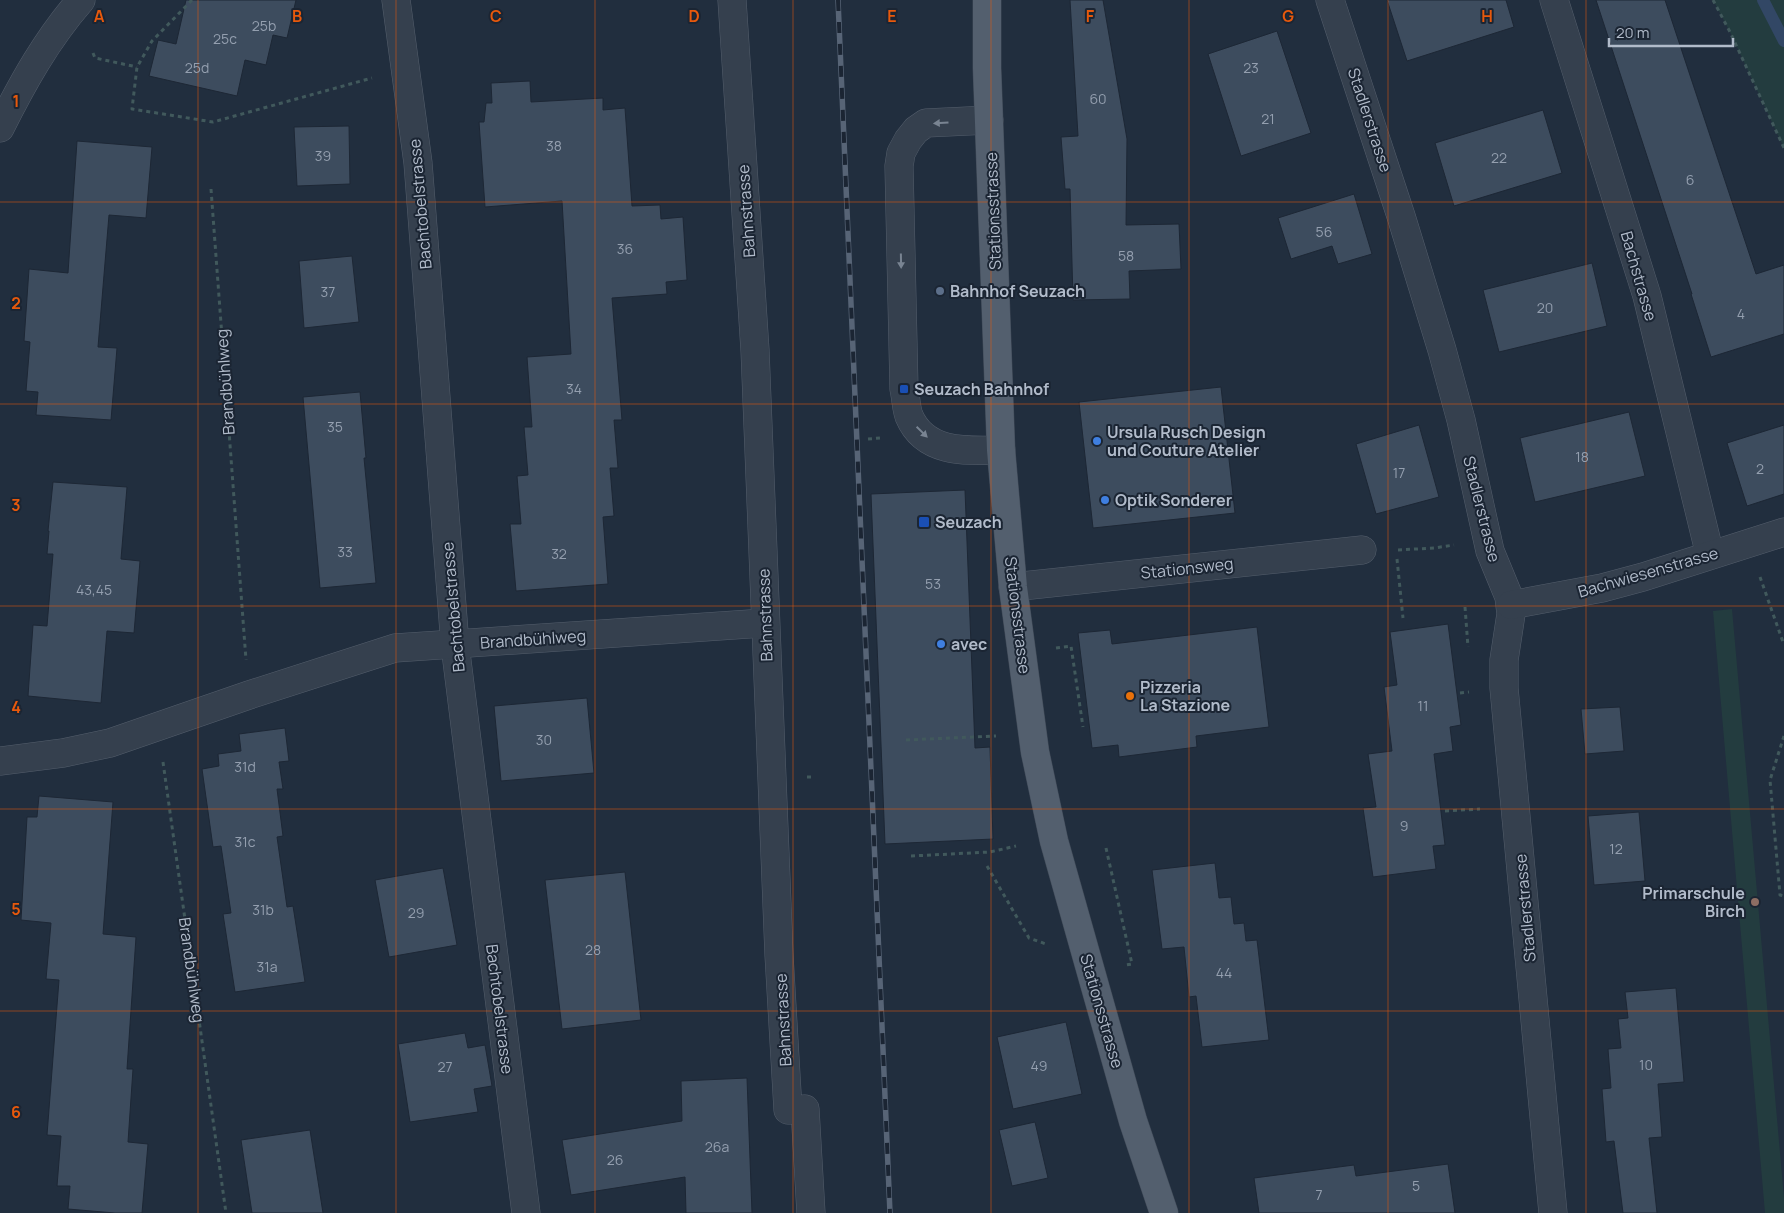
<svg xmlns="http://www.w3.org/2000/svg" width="1784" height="1213" font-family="Manrope,sans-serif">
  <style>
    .green { fill: #233c3f }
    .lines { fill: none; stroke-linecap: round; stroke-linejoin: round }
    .stream { stroke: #324765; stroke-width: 12 }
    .building { fill: #3d4c5e; stroke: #1d2735 }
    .minor-casing { stroke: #545e6c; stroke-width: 29 }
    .major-casing { stroke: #3f4957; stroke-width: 29 }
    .path { stroke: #41595c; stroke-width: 3; stroke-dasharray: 4 4; stroke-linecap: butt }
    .minor { stroke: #35404e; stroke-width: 28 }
    .major { stroke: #535f6e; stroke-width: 28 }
    .rail-casing { stroke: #576476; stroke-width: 5.5 }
    .rail { stroke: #1b2533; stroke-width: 4; stroke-dasharray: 11; stroke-linecap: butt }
    .oneway { fill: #798492 }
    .grid { fill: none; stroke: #e8590c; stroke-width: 1; stroke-opacity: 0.55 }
    .service-dot { fill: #5c6f8a; stroke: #1b2533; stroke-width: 2 }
    .transit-dot { fill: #1a4fb4; stroke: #1b2533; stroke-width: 2 }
    .shop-dot { fill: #3f7fe0; stroke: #1b2533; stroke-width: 2 }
    .food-dot { fill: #e8710a; stroke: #1b2533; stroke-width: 2 }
    .education-dot { fill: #8d6e63; stroke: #1b2533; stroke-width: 2 }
    .labels { text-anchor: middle; stroke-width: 4; stroke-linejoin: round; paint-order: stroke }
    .number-label { font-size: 14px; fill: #949faf }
    .street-label { font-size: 16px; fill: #b1bbca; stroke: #1b2533 }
    .poi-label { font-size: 16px; font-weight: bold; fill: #b1bbca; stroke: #1b2533; text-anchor: start }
    .grid-label { font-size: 16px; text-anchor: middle; font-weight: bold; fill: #e8590c; stroke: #1b2533; stroke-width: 4; stroke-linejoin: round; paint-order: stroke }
  </style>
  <rect width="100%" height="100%" fill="#212e3e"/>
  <!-- green -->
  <g class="green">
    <path d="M1713,0H1784V148L1730,32Z"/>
    <path d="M1732,609L1784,1198V1213H1765L1713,611Z"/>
  </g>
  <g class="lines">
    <!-- stream -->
    <path class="stream" d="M1763,0L1784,41"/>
  </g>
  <!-- building -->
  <g class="building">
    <path d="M186,0H296L287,38L273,35L266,65L245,60L237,96L149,76L158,40L176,44Z"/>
    <path d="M1070,0H1103L1127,139L1126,225L1179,224L1181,269L1129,271L1130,299L1073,300L1070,189H1065L1061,137L1078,136Z"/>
    <path d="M1387,0H1506L1514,27L1407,61Z"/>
    <path d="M1596,0H1665L1756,274L1784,265V334L1711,357L1691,294H1692Z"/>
    <path d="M1277,31L1311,133L1241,156L1208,54Z"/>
    <path d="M530,81L531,102L603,98V110L625,108L632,206L660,205L661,219L683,217L687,280L666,282L667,294L612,298L622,420H614L618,468H610L614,516L603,517L608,584L516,591L510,524H521L517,476L528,475L524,427H532L527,357L571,354L562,201L485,207L479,122H484L486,103H492L491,83Z"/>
    <path d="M1543,110L1562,173L1454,206L1435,143Z"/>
    <path d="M349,126L350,184L297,186L294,127Z"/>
    <path d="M77,141L152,147L146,218L109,215L98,347L117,348L111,420L36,415L38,392L26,391L30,342L24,341L29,269L68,273Z"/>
    <path d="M1354,194L1372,254L1338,264L1332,246L1291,259L1278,218Z"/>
    <path d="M352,256L359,322L304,328L299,261Z"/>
    <path d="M1592,263L1607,326L1499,352L1483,290Z"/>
    <path d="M1221,387L1235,513L1093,528L1079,402Z"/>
    <path d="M360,392L366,458H364L376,583L320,588L303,397Z"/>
    <path d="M1629,412L1645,476L1535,502L1520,438Z"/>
    <path d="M1419,425L1439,497L1376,514L1356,444Z"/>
    <path d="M1784,425V494L1747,506L1727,443Z"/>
    <path d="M53,482L127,487L121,559L140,561L134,633L107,631L101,703L28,696L33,625L47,626L53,554H47L49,531H48Z"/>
    <path d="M965,490L975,748L990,747L993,839L885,844L871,494Z"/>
    <path d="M1448,624L1461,725L1450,727L1453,751L1434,754L1445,845L1433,846L1436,869L1373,877L1363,808L1376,807L1368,754L1392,751L1384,687L1397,685L1390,632Z"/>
    <path d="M1257,627L1269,727L1196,736L1197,747L1119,757L1118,745L1092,748L1078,633L1110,630L1112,644Z"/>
    <path d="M587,698L594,773L501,781L494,706Z"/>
    <path d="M1620,707L1624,751L1585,754L1581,709Z"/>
    <path d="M285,728L289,761L279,762L283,789H277L283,836L277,837L287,907L293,906L305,982L235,992L223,914L231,913L221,846L213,847L202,769L219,766L218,754L241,751L239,734Z"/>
    <path d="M39,796L113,802L103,934L136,937L127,1069H133L128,1142L148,1144L142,1213H115L68,1209L70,1186H57L61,1136L47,1135L59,980L46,979L51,923L21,920L27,817H37Z"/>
    <path d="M1639,812L1645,881L1594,885L1588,816Z"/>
    <path d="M1215,863L1219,898L1231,897L1234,924L1244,923L1246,941L1257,940L1269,1040L1202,1047L1196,996L1189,997L1184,947L1162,949L1152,870Z"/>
    <path d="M443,868L457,945L389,957L375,880Z"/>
    <path d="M625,872L641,1020L562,1029L545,880Z"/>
    <path d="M1676,988L1684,1082L1658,1084L1662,1137L1649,1138L1657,1213H1623L1614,1141L1606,1142L1602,1089L1611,1088L1608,1049L1621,1048L1618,1019L1628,1018L1625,992Z"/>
    <path d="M1066,1022L1082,1094L1013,1109L997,1037Z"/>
    <path d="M465,1033L468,1048L485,1045L492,1086L474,1089L478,1112L410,1122L398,1044Z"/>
    <path d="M747,1078L752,1213H686L685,1177L571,1195L562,1140L682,1121L681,1081Z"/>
    <path d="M1035,1122L1048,1178L1012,1186L999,1130Z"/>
    <path d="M310,1130L323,1213H252L241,1140Z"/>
    <path d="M1448,1164L1455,1213H1259L1254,1178L1354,1165L1356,1176Z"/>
  </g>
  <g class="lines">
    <defs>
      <g id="minor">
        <path d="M396,0L418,163L455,645L526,1213"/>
        <path d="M732,0L755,350L779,955L788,1110L805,1109L811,1213"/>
        <path d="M1330,0L1401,216L1442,350L1461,420L1490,551L1509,597L1511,614L1504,660V688L1553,1213"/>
        <path d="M1554,0L1647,296L1710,555"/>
        <path d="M989,120L926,123L916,130L908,140L901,153L899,166L904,389C906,397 906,408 909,416C925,454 967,451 1001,450"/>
        <path d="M0,128C23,82 47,39 81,0"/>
        <path d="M1013,587L1362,550"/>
        <path d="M1511,605L1602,588L1643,577L1784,532"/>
        <path d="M0,761L63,753L110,743L249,695L395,648L765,623"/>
      </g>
      <path id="major" d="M987,0V68L1001,450L1013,587L1035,752L1054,841L1133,1121L1164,1213"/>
    </defs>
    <!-- minor casing -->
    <use href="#minor" class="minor-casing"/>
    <!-- major casing -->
    <use href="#major" class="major-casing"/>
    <!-- path -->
    <g class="path">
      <path d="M192,0L152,41L137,67L132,109L213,122L372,78"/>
      <path d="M1713,0L1730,32L1784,148"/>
      <path d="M93,53L95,58L137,67"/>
      <path d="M211,189L246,660"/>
      <path d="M868,439L880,438"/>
      <path d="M1398,550L1434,548L1454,545"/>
      <path d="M1397,559L1403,618"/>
      <path d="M1760,577L1784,645"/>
      <path d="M1465,607L1468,647"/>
      <path d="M1056,648L1071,646L1083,727"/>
      <path d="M1460,693L1469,692"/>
      <path d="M1784,736L1770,780L1780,895L1784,896"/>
      <path d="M906,740L996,736"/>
      <path d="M163,762L226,1213"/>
      <path d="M807,777H815"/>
      <path d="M1445,811L1480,809"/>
      <path d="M1106,848L1132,964L1126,965"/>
      <path d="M911,856L990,852L1016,846"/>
      <path d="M987,866L1029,938L1046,944"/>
    </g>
    <!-- minor -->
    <use href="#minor" class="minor"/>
    <!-- major -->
    <use href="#major" class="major"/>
    <defs>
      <path id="rail" d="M838,0L890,1213"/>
    </defs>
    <!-- rail casing -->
    <use href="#rail" class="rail-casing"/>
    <!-- rail -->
    <use href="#rail" class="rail"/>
  </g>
  <!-- one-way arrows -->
  <defs><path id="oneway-solid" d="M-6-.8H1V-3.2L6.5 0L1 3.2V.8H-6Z" transform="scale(1.25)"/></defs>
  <g class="oneway">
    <use href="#oneway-solid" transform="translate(941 123) rotate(177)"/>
    <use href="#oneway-solid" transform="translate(901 261) rotate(89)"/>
    <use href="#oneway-solid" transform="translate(922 432) rotate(44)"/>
  </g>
  <!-- grid -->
  <path class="grid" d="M198,0V1213M396,0V1213M595,0V1213M793,0V1213M991,0V1213M1189,0V1213M1388,0V1213M1586,0V1213M0,202H1784M0,404H1784M0,606H1784M0,809H1784M0,1011H1784"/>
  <!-- markers -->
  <circle class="service-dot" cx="940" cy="291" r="5"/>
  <g class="transit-dot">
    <rect x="899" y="384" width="10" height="10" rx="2.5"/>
    <rect x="918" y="516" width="12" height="12" rx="2.5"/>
  </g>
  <g class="shop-dot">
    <circle cx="1097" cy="441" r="5"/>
    <circle cx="1105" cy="500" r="5"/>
    <circle cx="941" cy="644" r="5"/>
  </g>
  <circle class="food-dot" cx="1130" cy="696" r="5"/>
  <circle class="education-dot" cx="1755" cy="902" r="5"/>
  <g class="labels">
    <!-- number labels -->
    <g class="number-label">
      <text x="264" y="31">25b</text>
      <text x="225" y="44">25c</text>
      <text x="197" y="73">25d</text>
      <text x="1251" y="73">23</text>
      <text x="1098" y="104">60</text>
      <text x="1268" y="124">21</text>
      <text x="554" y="151">38</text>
      <text x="323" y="161">39</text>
      <text x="1499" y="163">22</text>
      <text x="1690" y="185">6</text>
      <text x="1324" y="237">56</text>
      <text x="625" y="254">36</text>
      <text x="1126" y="261">58</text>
      <text x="328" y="297">37</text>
      <text x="1545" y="313">20</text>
      <text x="1741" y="319">4</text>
      <text x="574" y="394">34</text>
      <text x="335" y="432">35</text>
      <text x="1582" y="462">18</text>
      <text x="1760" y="474">2</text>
      <text x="1399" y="478">17</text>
      <text x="345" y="557">33</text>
      <text x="559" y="559">32</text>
      <text x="933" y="589">53</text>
      <text x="94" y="595">43,45</text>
      <text x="1423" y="711">11</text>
      <text x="544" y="745">30</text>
      <text x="245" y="772">31d</text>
      <text x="1404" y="831">9</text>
      <text x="245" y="847">31c</text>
      <text x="1616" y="854">12</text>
      <text x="263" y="915">31b</text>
      <text x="416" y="918">29</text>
      <text x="593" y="955">28</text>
      <text x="267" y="972">31a</text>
      <text x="1224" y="978">44</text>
      <text x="1646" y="1070">10</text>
      <text x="1039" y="1071">49</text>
      <text x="445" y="1072">27</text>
      <text x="717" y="1152">26a</text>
      <text x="615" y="1165">26</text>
      <text x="1416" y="1191">5</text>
      <text x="1319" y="1200">7</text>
    </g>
    <!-- street labels -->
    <g class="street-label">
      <text transform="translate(1370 120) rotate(72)" y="6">Stadlerstrasse</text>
      <text transform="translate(420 204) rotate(-95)" y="6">Bachtobelstrasse</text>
      <text transform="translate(746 211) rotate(-94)" y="6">Bahnstrasse</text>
      <text transform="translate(993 211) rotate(-92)" y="6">Stationsstrasse</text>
      <text transform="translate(1639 276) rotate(74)" y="6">Bachstrasse</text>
      <text transform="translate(225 382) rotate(-94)" y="6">Brandbühlweg</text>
      <text transform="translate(1482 509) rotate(76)" y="6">Stadlerstrasse</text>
      <text transform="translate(1187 568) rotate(-6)" y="6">Stationsweg</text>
      <text transform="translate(1648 572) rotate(-16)" y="6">Bachwiesenstrasse</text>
      <text transform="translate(453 607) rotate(-95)" y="6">Bachtobelstrasse</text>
      <text transform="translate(765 615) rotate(-92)" y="6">Bahnstrasse</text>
      <text transform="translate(1018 615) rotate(83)" y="6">Stationsstrasse</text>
      <text transform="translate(533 639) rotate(-4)" y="6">Brandbühlweg</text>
      <text transform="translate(1525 908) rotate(-95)" y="6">Stadlerstrasse</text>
      <text transform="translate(192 970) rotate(82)" y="6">Brandbühlweg</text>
      <text transform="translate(500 1009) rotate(83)" y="6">Bachtobelstrasse</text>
      <text transform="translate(1102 1011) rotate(74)" y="6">Stationsstrasse</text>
      <text transform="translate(783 1020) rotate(-93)" y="6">Bahnstrasse</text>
    </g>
    <!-- poi labels -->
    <g class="poi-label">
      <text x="950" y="297">Bahnhof Seuzach</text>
      <text x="914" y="395">Seuzach Bahnhof</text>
      <text x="1107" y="438">Ursula Rusch Design<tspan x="1107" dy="18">und Couture Atelier</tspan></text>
      <text x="1115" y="506">Optik Sonderer</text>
      <text x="935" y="528">Seuzach</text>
      <text x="951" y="650">avec</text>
      <text x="1140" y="693">Pizzeria<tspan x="1140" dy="18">La Stazione</tspan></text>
      <text x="1745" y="899" text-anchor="end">Primarschule<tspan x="1745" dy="18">Birch</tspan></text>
    </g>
  </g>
  <g class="grid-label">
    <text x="99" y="22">A</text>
    <text x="297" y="22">B</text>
    <text x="496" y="22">C</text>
    <text x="694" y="22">D</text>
    <text x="892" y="22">E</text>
    <text x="1090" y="22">F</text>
    <text x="1288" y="22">G</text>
    <text x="1487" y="22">H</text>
    <text x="16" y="107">1</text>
    <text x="16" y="309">2</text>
    <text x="16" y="511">3</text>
    <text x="16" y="713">4</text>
    <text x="16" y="915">5</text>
    <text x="16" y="1118">6</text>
  </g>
  <!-- scale -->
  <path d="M1609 38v8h124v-8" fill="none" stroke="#b1bbca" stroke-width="2.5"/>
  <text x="1616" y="38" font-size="15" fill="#b1bbca" stroke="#1b2533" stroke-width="4" paint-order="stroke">20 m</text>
</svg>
